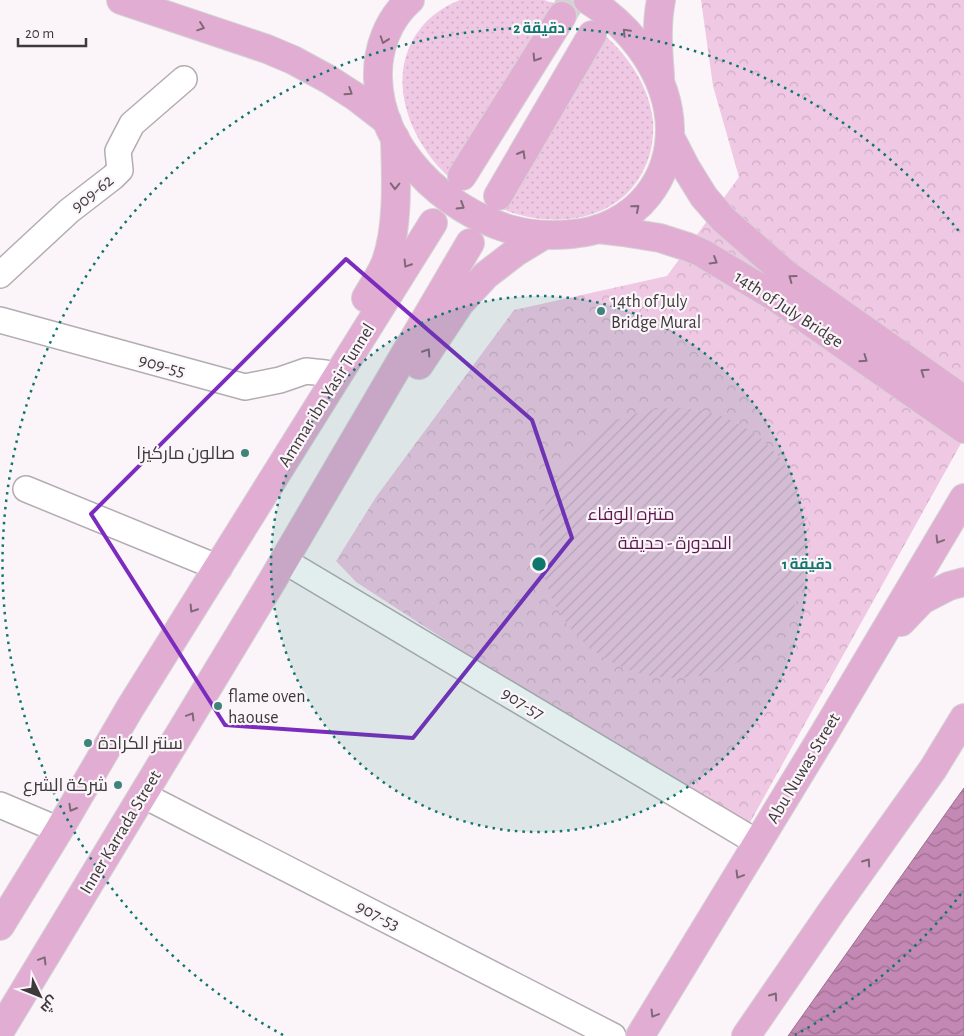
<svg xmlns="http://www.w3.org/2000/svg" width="964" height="1036" font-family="'Alegreya Sans',Cairo,sans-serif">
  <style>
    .grass { fill: url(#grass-dots) }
    .forest { fill: url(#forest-crowns) }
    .garden { fill: url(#garden-furrows) }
    .water { fill: url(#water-waves); stroke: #9b718f }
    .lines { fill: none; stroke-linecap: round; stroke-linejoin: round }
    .major-tunnel { stroke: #d5d0d3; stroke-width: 28; stroke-dasharray: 28 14; stroke-linecap: butt }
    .minor-casing { stroke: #b3adb1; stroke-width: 28 }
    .major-casing { stroke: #d4d4d4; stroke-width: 30 }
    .minor { stroke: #fff; stroke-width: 25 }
    .major { stroke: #e1add3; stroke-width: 28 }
    .oneway { stroke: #7f6878 }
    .marked { fill: none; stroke: #7b2cbf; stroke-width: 4; stroke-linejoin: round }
    .ring { fill: none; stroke: #0f766e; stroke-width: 2.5; stroke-dasharray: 2.5 5 }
    .poi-dot { fill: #3d847d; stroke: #fbf5f9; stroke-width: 2 }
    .labels { text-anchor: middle; stroke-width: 4.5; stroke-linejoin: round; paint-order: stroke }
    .street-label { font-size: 18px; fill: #3d3a3c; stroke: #fbf5f9 }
    .poi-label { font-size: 18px; fill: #3d3a3c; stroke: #fbf5f9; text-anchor: start }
    .park-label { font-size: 18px; fill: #5e1850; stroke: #fbf5f9 }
    .centre { fill: #0f766e; stroke: #fbf5f9; stroke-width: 2.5 }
    .ring-label { font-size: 15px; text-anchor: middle; font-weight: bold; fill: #0f766e; stroke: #fbf5f9; stroke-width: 4.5; stroke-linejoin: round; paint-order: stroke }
  </style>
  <defs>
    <pattern id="grass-dots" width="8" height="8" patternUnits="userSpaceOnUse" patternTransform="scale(1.25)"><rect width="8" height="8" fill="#efc8e3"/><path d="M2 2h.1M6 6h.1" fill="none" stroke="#ceadc4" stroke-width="1.8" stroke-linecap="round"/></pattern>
    <pattern id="forest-crowns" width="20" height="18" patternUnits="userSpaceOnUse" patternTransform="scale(1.25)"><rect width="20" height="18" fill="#efc8e3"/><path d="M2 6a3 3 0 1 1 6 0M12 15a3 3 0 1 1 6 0" fill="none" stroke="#ceadc4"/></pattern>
    <pattern id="garden-furrows" width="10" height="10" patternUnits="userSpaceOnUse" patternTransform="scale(1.25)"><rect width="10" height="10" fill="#efc8e3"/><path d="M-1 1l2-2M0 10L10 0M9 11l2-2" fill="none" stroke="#ceadc4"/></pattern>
    <pattern id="water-waves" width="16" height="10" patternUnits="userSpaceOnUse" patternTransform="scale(1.25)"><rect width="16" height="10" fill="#c388b3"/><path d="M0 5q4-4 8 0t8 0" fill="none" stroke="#a07093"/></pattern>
  </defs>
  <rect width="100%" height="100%" fill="#fbf5f9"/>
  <!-- grass -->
  <g class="grass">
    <path d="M460,0H544L556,4L451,179C410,143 383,77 420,29C430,16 444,6 460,0Z"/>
    <path d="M600,31C627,54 649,85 653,121C654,140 651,157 642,173C615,224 548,229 500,208Z"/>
  </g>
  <!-- forest -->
  <path class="forest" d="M701,0H964V438L748,826L656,777L356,582L336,561L376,497L514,310L667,276L739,177L713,86Z"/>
  <!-- garden -->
  <circle class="garden" cx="675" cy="543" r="135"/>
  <!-- water -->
  <path class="water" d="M964,788V1036H788L956,799Z"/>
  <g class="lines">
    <!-- major-tunnel -->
    <path class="major-tunnel" d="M562,16L572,0"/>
    <defs>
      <g id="minor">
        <path d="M0,275L69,211L113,177L120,170L118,151L132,124L184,79"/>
        <path d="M0,320L245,387L280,380L306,371L325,373"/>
        <path d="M26,489L219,568"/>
        <path d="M288,563L758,843"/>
        <path d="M143,795L613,1036"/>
        <path d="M0,805L59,830"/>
      </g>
      <g id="major">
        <path d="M121,0L267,49L293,60L328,79L356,97L387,121"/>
        <path d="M410,0C388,19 377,49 378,78C380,149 443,209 509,229C529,235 551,236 572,234C601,232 630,218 648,195C663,176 670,153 670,129C669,76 632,27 588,0"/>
        <path d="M660,76C658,51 656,25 661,0"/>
        <path d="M670,137L686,168L704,197L724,220L787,275L964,400"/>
        <path d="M462,176L562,16"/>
        <path d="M498,196L592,35"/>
        <path d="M598,229L623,232L660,238L688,247L702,253L775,297L964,429"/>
        <path d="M366,298C372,287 380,276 385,264C399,229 396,175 395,138"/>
        <path d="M419,365L460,303L486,275L516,252L544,235"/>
        <path d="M901,622L922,600L949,586L964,582"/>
        <path d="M0,926L59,830L130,708L433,223"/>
        <path d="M0,1031L272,581L470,243"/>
        <path d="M640,1036L825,732L964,498"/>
        <path d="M746,1036L832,911L933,769L964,718"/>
      </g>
    </defs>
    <!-- minor casing -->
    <use href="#minor" class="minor-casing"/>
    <!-- major casing -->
    <use href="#major" class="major-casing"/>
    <!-- minor -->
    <use href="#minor" class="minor"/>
    <!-- major -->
    <use href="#major" class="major"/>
  </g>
  <!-- one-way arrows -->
  <defs><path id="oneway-chevron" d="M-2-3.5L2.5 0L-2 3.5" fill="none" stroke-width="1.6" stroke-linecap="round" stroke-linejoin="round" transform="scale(1.25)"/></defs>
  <g class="oneway">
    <use href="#oneway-chevron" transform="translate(201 27) rotate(19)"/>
    <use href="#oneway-chevron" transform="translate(626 32) rotate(-134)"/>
    <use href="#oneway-chevron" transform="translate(384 40) rotate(109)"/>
    <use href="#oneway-chevron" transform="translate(536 58) rotate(122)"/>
    <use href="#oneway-chevron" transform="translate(349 92) rotate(33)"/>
    <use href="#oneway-chevron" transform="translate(522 154) rotate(-60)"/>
    <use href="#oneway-chevron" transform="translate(395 186) rotate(91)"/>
    <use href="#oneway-chevron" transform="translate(461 206) rotate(32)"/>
    <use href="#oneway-chevron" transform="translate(636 208) rotate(-41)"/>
    <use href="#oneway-chevron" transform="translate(714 261) rotate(31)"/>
    <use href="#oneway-chevron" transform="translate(407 264) rotate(122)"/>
    <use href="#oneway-chevron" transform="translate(792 278) rotate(-144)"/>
    <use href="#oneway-chevron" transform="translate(427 352) rotate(-57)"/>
    <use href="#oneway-chevron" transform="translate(864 359) rotate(35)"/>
    <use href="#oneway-chevron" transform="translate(924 372) rotate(-145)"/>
    <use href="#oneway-chevron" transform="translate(939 540) rotate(121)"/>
    <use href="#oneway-chevron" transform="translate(193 609) rotate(122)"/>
    <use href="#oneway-chevron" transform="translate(191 716) rotate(-59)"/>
    <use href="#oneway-chevron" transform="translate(72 808) rotate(120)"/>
    <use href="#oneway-chevron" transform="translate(867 862) rotate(-55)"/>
    <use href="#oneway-chevron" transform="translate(739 875) rotate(121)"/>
    <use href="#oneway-chevron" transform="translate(43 960) rotate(-59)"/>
    <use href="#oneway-chevron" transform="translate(774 996) rotate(-55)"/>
    <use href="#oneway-chevron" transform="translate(654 1014) rotate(121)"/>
  </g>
  <!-- marked area -->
  <path class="marked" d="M346,259L532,420L572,538L413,738L225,725L91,514Z"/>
  <!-- distance rings -->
  <circle cx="539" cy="564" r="268" fill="#0f766e" fill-opacity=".12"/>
  <g class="ring">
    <circle cx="539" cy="564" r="268"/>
    <path d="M961 894A536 536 0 0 1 795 1035M283 1035A536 536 0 1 1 961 234"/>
  </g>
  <!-- markers -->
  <g class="poi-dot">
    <circle cx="601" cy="311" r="5"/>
    <circle cx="245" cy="453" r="5"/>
    <circle cx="218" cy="706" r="5"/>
    <circle cx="88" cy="743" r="5"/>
    <circle cx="118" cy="785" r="5"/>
  </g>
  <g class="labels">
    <!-- street labels -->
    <g class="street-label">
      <text transform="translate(92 193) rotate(-39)" y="6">909-62</text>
      <text transform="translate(789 309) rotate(33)" y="6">14th of July Bridge</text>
      <text transform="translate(162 365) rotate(15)" y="6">909-55</text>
      <text transform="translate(326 395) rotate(-58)" y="6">Ammar ibn Yasir Tunnel</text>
      <text transform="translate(523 703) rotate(31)" y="6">907-57</text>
      <text transform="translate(803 768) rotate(-59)" y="6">Abu Nuwas Street</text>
      <text transform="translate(120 832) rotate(-59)" y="6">Inner Karrada Street</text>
      <text transform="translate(378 915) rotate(27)" y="6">907-53</text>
    </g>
    <!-- poi labels -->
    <g class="poi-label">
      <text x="611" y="307">14th of July<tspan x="611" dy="21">Bridge Mural</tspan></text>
      <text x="235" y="459" text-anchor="end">صالون ماركيزا</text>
      <text x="228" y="702">flame oven<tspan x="228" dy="21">haouse</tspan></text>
      <text x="98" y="749">سنتر الكرادة</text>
      <text x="108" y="791" text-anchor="end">شركة الشرع</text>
    </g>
    <!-- park labels -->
    <g class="park-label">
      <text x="631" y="520">متنزه الوفاء</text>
      <text x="675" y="549">المدورة - حديقة</text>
    </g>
  </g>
  <circle cx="539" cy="564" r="8" class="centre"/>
  <g class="ring-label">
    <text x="539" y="33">2 دقيقة</text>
    <text x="807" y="569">1 دقيقة</text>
  </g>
  <!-- north arrow -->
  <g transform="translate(40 996) rotate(133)" stroke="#fbf5f9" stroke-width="4" paint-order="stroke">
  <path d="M0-4L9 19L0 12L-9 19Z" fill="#3d3a3c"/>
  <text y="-8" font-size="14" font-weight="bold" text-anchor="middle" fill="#3d3a3c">ش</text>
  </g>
  <!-- scale -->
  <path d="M18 38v8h68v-8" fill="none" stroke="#3d3a3c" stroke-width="2.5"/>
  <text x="25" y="38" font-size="15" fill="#3d3a3c" stroke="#fbf5f9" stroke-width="4" paint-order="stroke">20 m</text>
</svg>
